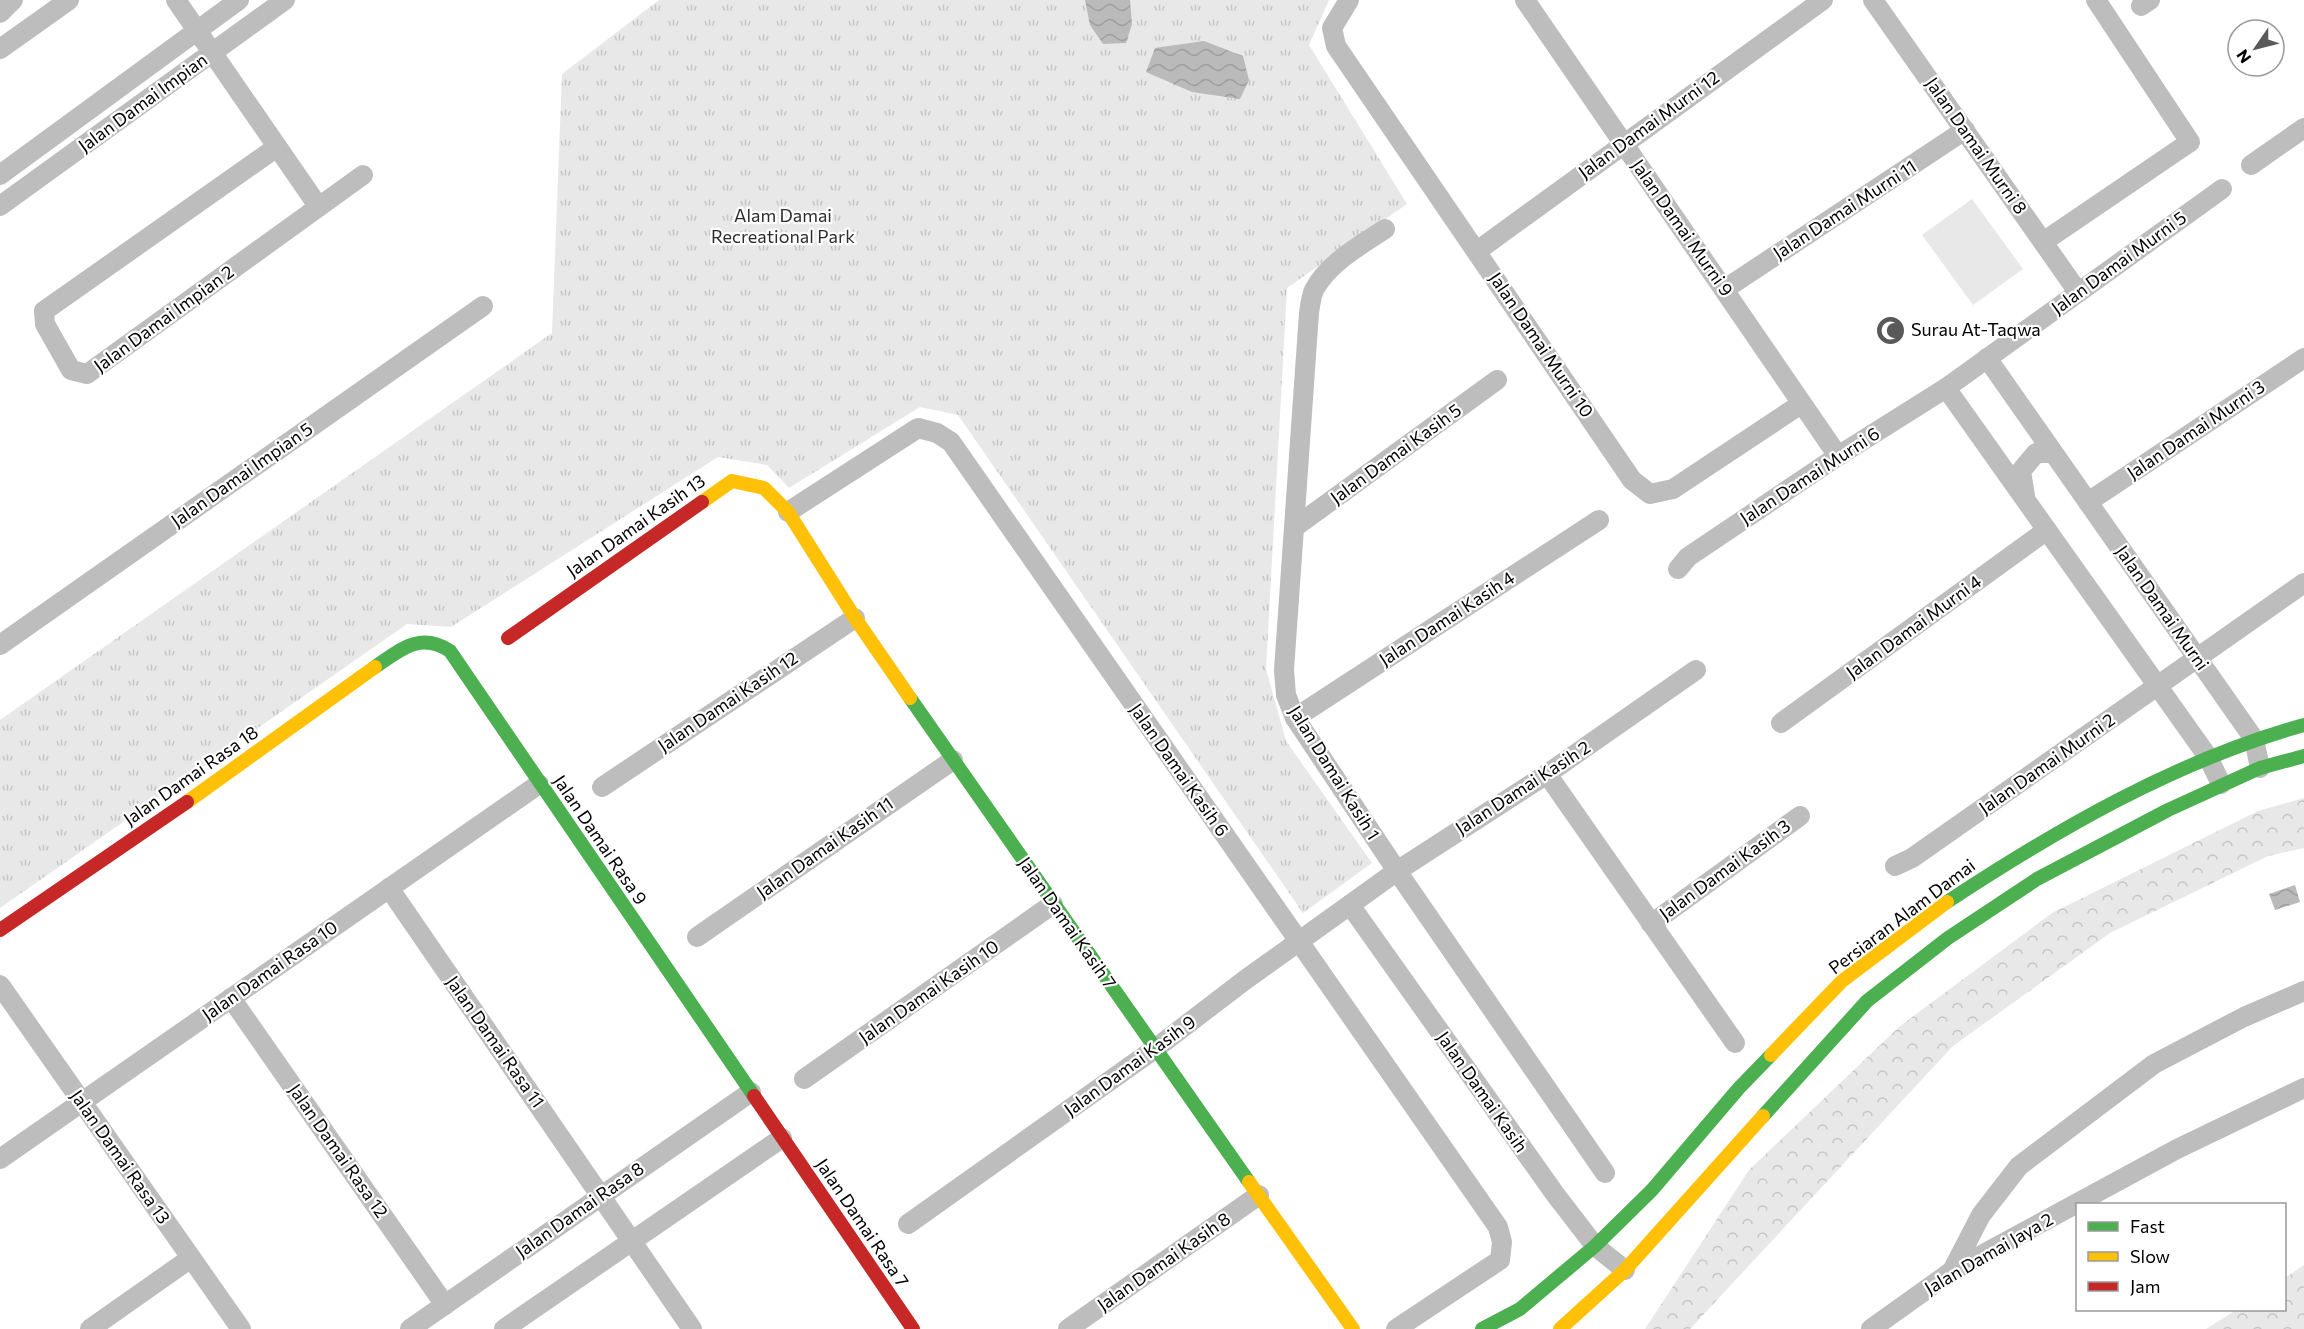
<svg xmlns="http://www.w3.org/2000/svg" width="2304" height="1329" font-family="Commissioner,sans-serif">
  <style>
    .grass { fill: url(#grass-tufts) }
    .forest { fill: url(#forest-crowns) }
    .pitch { fill: #e8e8e8 }
    .water { fill: url(#water-waves) }
    .lines { fill: none; stroke-linecap: round; stroke-linejoin: round }
    .street { stroke: #bdbdbd; stroke-width: 20 }
    .fast { stroke: #4caf50; stroke-width: 14 }
    .slow { stroke: #ffc107; stroke-width: 14 }
    .jam { stroke: #c62828; stroke-width: 14 }
    .labels { text-anchor: middle; stroke-width: 4.5; stroke-linejoin: round; paint-order: stroke }
    .street-label { font-size: 18px; fill: #000; stroke: #fff }
    .park-label { font-size: 18px; fill: #2d2d2d; stroke: #fff }
    .poi-label { font-size: 18px; fill: #000; stroke: #fff; text-anchor: start }
  </style>
  <defs>
    <pattern id="grass-tufts" width="24" height="20" patternUnits="userSpaceOnUse" patternTransform="scale(1.5)"><rect width="24" height="20" fill="#e8e8e8"/><path d="M3 7l-1-3M5 7V3M7 7l1-3M15 17l-1-3M17 17v-4M19 17l1-3" fill="none" stroke="#c5c5c5"/></pattern>
    <pattern id="forest-crowns" width="20" height="18" patternUnits="userSpaceOnUse" patternTransform="scale(1.5)"><rect width="20" height="18" fill="#e8e8e8"/><path d="M2 6a3 3 0 1 1 6 0M12 15a3 3 0 1 1 6 0" fill="none" stroke="#c5c5c5"/></pattern>
    <pattern id="water-waves" width="16" height="10" patternUnits="userSpaceOnUse" patternTransform="scale(1.5)"><rect width="16" height="10" fill="#bababa"/><path d="M0 5q4-4 8 0t8 0" fill="none" stroke="#9e9e9e"/></pattern>
  </defs>
  <rect width="100%" height="100%" fill="#fff"/>
  <!-- grass -->
  <path class="grass" d="M659,0H1329L1309,45L1407,204L1287,288L1266,669L1286,741L1372,863L1303,913L958,415L920,407L789,488L767,465L718,457L451,627L407,624L0,908V720L552,333L562,74Z"/>
  <!-- forest -->
  <g class="forest">
    <path d="M2304,798V848L2268,856L2110,933L1953,1046L1690,1329H1645L1749,1170L1900,1026L2052,913L2258,811Z"/>
    <path d="M2304,1265V1329H2206L2236,1310H2284L2285,1278Z"/>
  </g>
  <!-- pitch -->
  <path class="pitch" d="M1972,199L2023,269L1973,305L1922,235Z"/>
  <!-- water -->
  <g class="water">
    <path d="M1085,0H1130L1132,24L1126,43L1103,44L1090,25Z"/>
    <path d="M1204,41L1243,56L1249,80L1240,99L1192,92L1146,72L1155,48Z"/>
    <path d="M2295,885L2300,902L2275,910L2269,894Z"/>
  </g>
  <g class="lines">
    <!-- street -->
    <g class="street">
      <path d="M176,0L318,206"/>
      <path d="M1349,0L1332,28L1336,46L1632,480L1650,494L1673,489L1801,404"/>
      <path d="M1525,0L1838,456"/>
      <path d="M1873,0L2078,292"/>
      <path d="M2141,6L2150,0"/>
      <path d="M0,13L13,0"/>
      <path d="M0,49L69,0"/>
      <path d="M277,147L44,311L45,324L71,370L87,374L363,175"/>
      <path d="M2251,165L2304,128"/>
      <path d="M0,175L239,0"/>
      <path d="M0,206L285,0"/>
      <path d="M1385,229C1361,245 1328,263 1314,290C1311,297 1310,306 1309,313L1284,670L1286,695L1295,718L1397,871L1605,1173"/>
      <path d="M2043,242L2190,142L2096,0"/>
      <path d="M1477,251L1823,0"/>
      <path d="M1725,289L1965,130"/>
      <path d="M1987,358L2254,739L2260,768"/>
      <path d="M1946,388L2208,757L2221,784"/>
      <path d="M2025,496L2021,471L2036,453H2053"/>
      <path d="M2088,502L2304,358"/>
      <path d="M788,512L918,428L937,433L951,442L1498,1227L1502,1242L1500,1260L1396,1329"/>
      <path d="M1295,527L1497,380"/>
      <path d="M1678,569L1688,557L1838,456L1946,388L2222,189"/>
      <path d="M0,645L483,306"/>
      <path d="M1295,718L1599,520"/>
      <path d="M1781,723L2047,530"/>
      <path d="M1547,774L1735,1043"/>
      <path d="M602,787L855,618"/>
      <path d="M1895,866L1912,858L2304,583"/>
      <path d="M389,888L692,1329"/>
      <path d="M1350,905L1555,1194L1595,1246L1625,1270"/>
      <path d="M1651,924L1800,816"/>
      <path d="M697,937L953,760"/>
      <path d="M0,985L241,1329"/>
      <path d="M231,998L445,1305"/>
      <path d="M804,1079L1053,904"/>
      <path d="M0,1159L539,784"/>
      <path d="M908,1224L1156,1048L1245,980L1397,871L1547,774L1696,670"/>
      <path d="M1952,1271L1981,1215L2019,1166L2154,1064L2244,1017L2304,991"/>
      <path d="M90,1329L191,1258"/>
      <path d="M410,1329L751,1092"/>
      <path d="M504,1329L782,1138"/>
      <path d="M1068,1329L1259,1195"/>
      <path d="M1871,1329L1952,1271L2177,1149L2304,1088"/>
    </g>
    <!-- fast -->
    <g class="fast">
      <path d="M375,667C400,650 420,631 450,651L754,1096"/>
      <path d="M910,698L1249,1182"/>
      <path d="M1947,902C2058,829 2175,761 2304,725"/>
      <path d="M1763,1116L1867,1001L1948,938L2037,879L2168,810L2260,768L2304,756"/>
      <path d="M1482,1329L1520,1309L1595,1246L1652,1190L1739,1088L1771,1055"/>
    </g>
    <!-- slow -->
    <g class="slow">
      <path d="M702,502L732,481L764,488L788,512L855,618L910,698"/>
      <path d="M187,802L375,667"/>
      <path d="M1771,1055L1842,981L1947,902"/>
      <path d="M1249,1182L1353,1329"/>
      <path d="M1560,1329L1625,1270L1763,1116"/>
    </g>
    <!-- jam -->
    <g class="jam">
      <path d="M508,638L702,502"/>
      <path d="M0,930L187,802"/>
      <path d="M754,1096L913,1329"/>
    </g>
  </g>
  <!-- icons -->
  <defs>
    <symbol id="mosque-disc" viewBox="-11 -11 22 22"><circle r="9.5" fill="#595959" stroke="#fff"/><path d="M3.5-4.9A6 6 0 1 0 3.5 4.9A5 5 0 1 1 3.5-4.9Z" fill="#fff"/></symbol>
  </defs>
  <g fill-rule="evenodd">
    <use href="#mosque-disc" x="1874" y="314" width="33" height="33"/>
  </g>
  <g class="labels">
    <!-- street labels -->
    <g class="street-label">
      <text transform="translate(143 103) rotate(-36)" y="6">Jalan Damai Impian</text>
      <text transform="translate(1649 125) rotate(-36)" y="6">Jalan Damai Murni 12</text>
      <text transform="translate(1976 146) rotate(55)" y="6">Jalan Damai Murni 8</text>
      <text transform="translate(1845 210) rotate(-33)" y="6">Jalan Damai Murni 11</text>
      <text transform="translate(1682 228) rotate(55)" y="6">Jalan Damai Murni 9</text>
      <text transform="translate(2119 263) rotate(-36)" y="6">Jalan Damai Murni 5</text>
      <text transform="translate(164 319) rotate(-36)" y="6">Jalan Damai Impian 2</text>
      <text transform="translate(1541 345) rotate(56)" y="6">Jalan Damai Murni 10</text>
      <text transform="translate(2196 430) rotate(-34)" y="6">Jalan Damai Murni 3</text>
      <text transform="translate(1396 454) rotate(-36)" y="6">Jalan Damai Kasih 5</text>
      <text transform="translate(242 475) rotate(-35)" y="6">Jalan Damai Impian 5</text>
      <text transform="translate(1810 476) rotate(-33)" y="6">Jalan Damai Murni 6</text>
      <text transform="translate(636 526) rotate(-35)" y="6">Jalan Damai Kasih 13</text>
      <text transform="translate(2162 608) rotate(55)" y="6">Jalan Damai Murni</text>
      <text transform="translate(1447 619) rotate(-33)" y="6">Jalan Damai Kasih 4</text>
      <text transform="translate(1914 627) rotate(-36)" y="6">Jalan Damai Murni 4</text>
      <text transform="translate(728 702) rotate(-34)" y="6">Jalan Damai Kasih 12</text>
      <text transform="translate(2047 764) rotate(-35)" y="6">Jalan Damai Murni 2</text>
      <text transform="translate(1179 770) rotate(55)" y="6">Jalan Damai Kasih 6</text>
      <text transform="translate(1334 773) rotate(58)" y="6">Jalan Damai Kasih 1</text>
      <text transform="translate(191 776) rotate(-35)" y="6">Jalan Damai Rasa 18</text>
      <text transform="translate(1523 788) rotate(-33)" y="6">Jalan Damai Kasih 2</text>
      <text transform="translate(600 840) rotate(56)" y="6">Jalan Damai Rasa 9</text>
      <text transform="translate(825 848) rotate(-35)" y="6">Jalan Damai Kasih 11</text>
      <text transform="translate(1725 870) rotate(-36)" y="6">Jalan Damai Kasih 3</text>
      <text transform="translate(1902 917) rotate(-37)" y="6">Persiaran Alam Damai</text>
      <text transform="translate(1067 923) rotate(55)" y="6">Jalan Damai Kasih 7</text>
      <text transform="translate(270 971) rotate(-35)" y="6">Jalan Damai Rasa 10</text>
      <text transform="translate(929 992) rotate(-35)" y="6">Jalan Damai Kasih 10</text>
      <text transform="translate(495 1042) rotate(55)" y="6">Jalan Damai Rasa 11</text>
      <text transform="translate(1130 1066) rotate(-36)" y="6">Jalan Damai Kasih 9</text>
      <text transform="translate(1482 1092) rotate(55)" y="6">Jalan Damai Kasih</text>
      <text transform="translate(338 1151) rotate(55)" y="6">Jalan Damai Rasa 12</text>
      <text transform="translate(120 1157) rotate(55)" y="6">Jalan Damai Rasa 13</text>
      <text transform="translate(580 1210) rotate(-35)" y="6">Jalan Damai Rasa 8</text>
      <text transform="translate(862 1223) rotate(56)" y="6">Jalan Damai Rasa 7</text>
      <text transform="translate(1989 1254) rotate(-30)" y="6">Jalan Damai Jaya 2</text>
      <text transform="translate(1164 1262) rotate(-35)" y="6">Jalan Damai Kasih 8</text>
    </g>
    <!-- park labels -->
    <g class="park-label">
      <text x="783" y="222">Alam Damai<tspan x="783" dy="21">Recreational Park</tspan></text>
    </g>
    <!-- poi labels -->
    <g class="poi-label">
      <text x="1911" y="336">Surau At-Taqwa</text>
    </g>
  </g>
  <!-- legend -->
  <rect x="2076" y="1203" width="210" height="108" fill="#ffffff" stroke="#999999" stroke-width="1.5"/>
  <rect x="2088" y="1222" width="30" height="9" fill="#4caf50" stroke="#999999" stroke-width="1.5"/>
  <text x="2130" y="1233" font-size="18" fill="#000000">Fast</text>
  <rect x="2088" y="1252" width="30" height="9" fill="#ffc107" stroke="#999999" stroke-width="1.5"/>
  <text x="2130" y="1263" font-size="18" fill="#000000">Slow</text>
  <rect x="2088" y="1282" width="30" height="9" fill="#c62828" stroke="#999999" stroke-width="1.5"/>
  <text x="2130" y="1293" font-size="18" fill="#000000">Jam</text>
  <!-- north arrow -->
  <g transform="translate(2256 48) rotate(235)"><circle r="28" fill="#ffffff" stroke="#999999" stroke-width="1.5"/>
  <path d="M0-4.5L10 22L0 15L-10 22Z" fill="#595959"/>
  <text y="-9" font-size="16" font-weight="bold" text-anchor="middle" fill="#000000">N</text>
  </g>
</svg>
